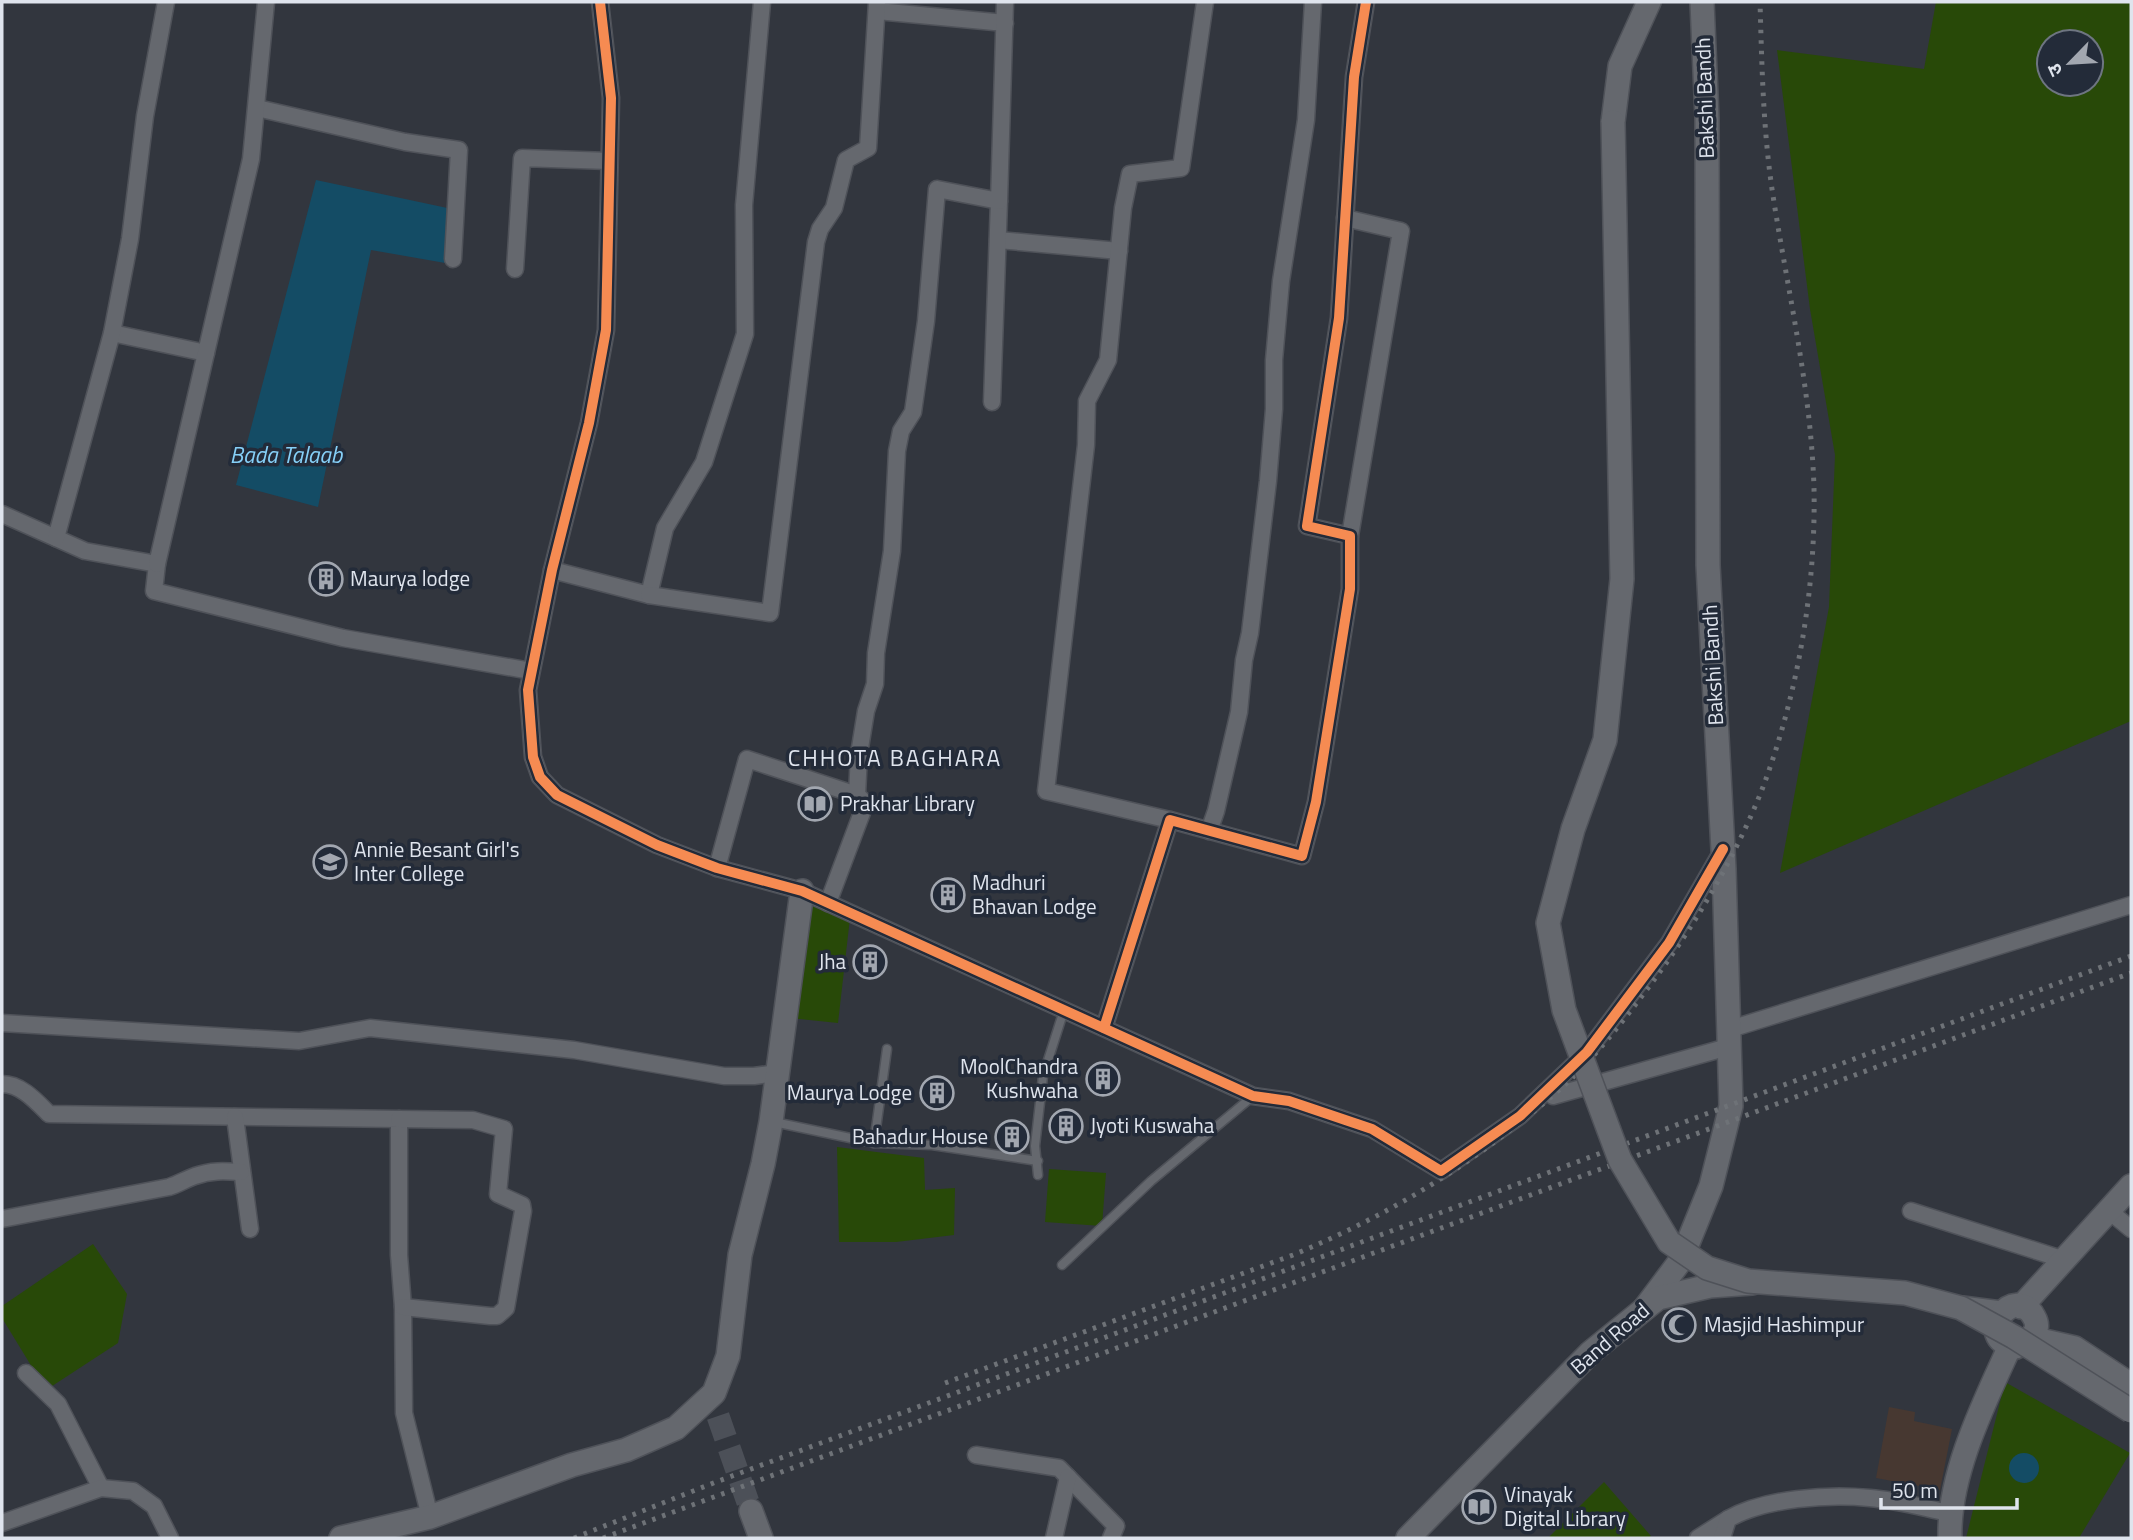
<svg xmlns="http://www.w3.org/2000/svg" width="2133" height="1540" font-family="'Titillium Web','Noto Sans Devanagari',sans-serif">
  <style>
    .medical { fill: #473831 }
    .green { fill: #284908; fill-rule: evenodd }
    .water { fill: #144c65 }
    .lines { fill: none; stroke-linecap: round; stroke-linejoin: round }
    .secondary-tunnel { stroke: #4c5058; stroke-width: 23; stroke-dasharray: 23 11; stroke-linecap: butt }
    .lane-casing { stroke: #4f5259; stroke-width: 11 }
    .street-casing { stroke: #4f5259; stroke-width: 19 }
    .secondary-casing { stroke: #4f5259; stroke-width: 26 }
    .lane { stroke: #65686e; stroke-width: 8 }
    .street { stroke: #65686e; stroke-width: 16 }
    .secondary { stroke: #65686e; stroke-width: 23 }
    .rail { stroke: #6e7277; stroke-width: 5; stroke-dasharray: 3.5 7; stroke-linecap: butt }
    .secondary-bridge-casing { stroke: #4f5259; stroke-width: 26; stroke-linecap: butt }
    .secondary-bridge { stroke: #65686e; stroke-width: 23 }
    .cycleway-casing { stroke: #232b39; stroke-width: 15 }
    .cycleway { stroke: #f68b52; stroke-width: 10 }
    .labels { text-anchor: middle; stroke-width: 7; stroke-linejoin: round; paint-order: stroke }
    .street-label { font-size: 21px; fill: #dfe4ed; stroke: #232b39 }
    .poi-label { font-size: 21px; fill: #dfe4ed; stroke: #232b39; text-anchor: start }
    .water-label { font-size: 23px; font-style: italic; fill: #86d0f8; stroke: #232b39 }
    .neighbourhood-label { font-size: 23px; letter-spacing: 2px; fill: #dfe4ed; stroke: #232b39 }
  </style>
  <rect width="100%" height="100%" fill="#32363e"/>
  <!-- medical -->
  <path class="medical" d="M1889,1407L1915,1412L1914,1421L1952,1429L1940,1490L1876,1478Z"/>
  <!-- green -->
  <g class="green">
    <path d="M1936,2H2131V721L1780,873L1829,607L1835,455L1810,309L1777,50L1924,69ZM2091,42V84H2049V42Z"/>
    <path d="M804,899L850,918L838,1023L790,1018Z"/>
    <path d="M837,1147L924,1158L925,1190L955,1188L954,1235L896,1242H839Z"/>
    <path d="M1049,1169L1106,1173L1102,1226L1045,1222Z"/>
    <path d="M93,1244L127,1294L118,1343L46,1390L2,1318V1306Z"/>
    <path d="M2005,1382L2130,1453L2079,1538H1966Z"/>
    <path d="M1604,1482L1651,1536L1648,1538H1548Z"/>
  </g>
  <!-- water -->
  <g class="water">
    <path d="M316,180L452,209L451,264L371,250L318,507L236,485Z"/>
    <circle cx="2024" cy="1468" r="15"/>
  </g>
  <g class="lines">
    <!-- secondary-tunnel -->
    <path class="secondary-tunnel" d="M718,1416L751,1511"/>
    <defs>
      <g id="lane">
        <path d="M774,1122L874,1143L932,1145L1038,1161"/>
        <path d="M874,1143L887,1049"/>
        <path d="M1038,1175L1035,1146L1043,1076L1064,1010"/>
        <path d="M1062,1265L1151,1181L1253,1096"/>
      </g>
      <g id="street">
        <path d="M600,2L611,98L606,330L589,423L552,570L528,690L533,757L540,777L557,795L657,845L717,868L802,891L1253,1096L1289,1101L1372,1129L1441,1171L1520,1116L1587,1052L1669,943L1722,851"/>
        <path d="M877,11L1005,23"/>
        <path d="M257,108L405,142L459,150L453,259"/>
        <path d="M1345,218L1401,231L1350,536"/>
        <path d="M998,240L1119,251"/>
        <path d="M515,269L522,158L609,161"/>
        <path d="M112,333L206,353"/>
        <path d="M992,402L999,201"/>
        <path d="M2,514L85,551L157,564L154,591L343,638L531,671"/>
        <path d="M56,538L112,333L130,239L145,116L166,2"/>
        <path d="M157,564L251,159L266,2"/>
        <path d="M552,570L649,595L665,528L704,462L745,334L744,205L762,2"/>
        <path d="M649,595L770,613L816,242L820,229L834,208L846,160L868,148L877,2"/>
        <path d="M1170,820L1046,791L1086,445L1087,401L1108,360L1123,208L1130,174L1181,168L1205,2"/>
        <path d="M1209,831L1216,811L1239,712L1244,660L1250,633L1268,481L1274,409V360L1281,281L1306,120L1313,2"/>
        <path d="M717,868L747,759L857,795"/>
        <path d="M828,903L863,810V801L857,795L859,754L866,711L875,684L876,653L892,551L897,451L901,431L913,412L926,321L937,189L999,201L1005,2"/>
        <path d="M2,1023L299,1041L370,1028L574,1050L724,1076H754L777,1073"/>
        <path d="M1104,1028L1170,820L1302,856L1316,802L1350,589V536L1307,526L1339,318L1354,77L1366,2"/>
        <path d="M1727,1030L2131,905"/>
        <path d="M2,1084C21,1084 36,1101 49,1114L399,1119V1255L403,1307L404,1413L430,1517"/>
        <path d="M1553,1096L1728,1047"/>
        <path d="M235,1117L250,1229"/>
        <path d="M399,1119L473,1120L504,1129L498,1194L522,1205L523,1211L506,1308L497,1316H490L403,1307"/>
        <path d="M2108,1210L2131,1229"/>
        <path d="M1911,1211L2065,1260"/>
        <path d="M2,1219L169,1187C179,1184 186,1179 195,1176C211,1170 225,1171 241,1172"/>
        <path d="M26,1373L58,1404L101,1488"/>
        <path d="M976,1455L1059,1468L1116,1526L1111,1538"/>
        <path d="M2,1523L101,1488L133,1491L154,1506L170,1538"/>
        <path d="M1054,1538L1068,1477"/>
        <path d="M1698,1538L1728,1519"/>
        <path d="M1722,1538L1728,1519C1765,1498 1828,1494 1870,1498C1896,1500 1924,1508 1949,1513"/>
      </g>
      <g id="secondary">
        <path d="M1613,122L1620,66L1649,2"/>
        <path d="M2021,1307L2131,1186"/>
        <path d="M1645,1308L1681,1260L1711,1186L1731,1106L1724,869L1708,565L1707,118L1702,2"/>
        <path d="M1962,1308L2001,1313"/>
        <path d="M2031,1338C2036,1331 2039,1326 2034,1317C2015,1281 1970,1338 2016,1347L2031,1338L2075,1348L2131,1385"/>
        <path d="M751,1511L761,1538"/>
        <path d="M341,1538L430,1517L572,1465L626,1450L676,1428L714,1393L728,1356L740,1255L763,1164L771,1122L802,891"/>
        <path d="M1408,1538L1590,1353L1658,1298L1710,1286L1752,1283"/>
        <path d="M1950,1538C1948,1475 1984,1403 2010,1346"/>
      </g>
    </defs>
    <!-- lane casing -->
    <use href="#lane" class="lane-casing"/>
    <!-- street casing -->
    <use href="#street" class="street-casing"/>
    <!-- secondary casing -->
    <use href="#secondary" class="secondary-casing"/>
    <!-- lane -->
    <use href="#lane" class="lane"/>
    <!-- street -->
    <use href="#street" class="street"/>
    <!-- secondary -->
    <use href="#secondary" class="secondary"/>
    <!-- rail -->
    <g class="rail">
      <path d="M945,1383L1293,1255C1391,1214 1470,1166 1551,1097C1587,1067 1617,1029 1645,992C1692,930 1735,859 1763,787C1798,693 1816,588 1814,488C1811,391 1789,297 1774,202C1763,135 1762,68 1760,2"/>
      <path d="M574,1538L716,1482L2131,956"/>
      <path d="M603,1538L2131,973"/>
    </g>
    <defs>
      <path id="secondary-bridge" d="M1613,122L1622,579L1605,740L1573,829L1548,923L1564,1010L1620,1160L1669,1242L1707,1268L1748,1281L1905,1293L1961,1308L2014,1337L2131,1411"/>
    </defs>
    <!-- secondary-bridge casing -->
    <use href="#secondary-bridge" class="secondary-bridge-casing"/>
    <!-- secondary-bridge -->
    <use href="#secondary-bridge" class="secondary-bridge"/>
    <defs>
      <g id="cycleway">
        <path d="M600,2L611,98L606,330L589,423L552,570L528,690L533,757L540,777L557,795L657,845L717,868L802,891L1253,1096L1289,1101L1372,1129L1441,1171L1520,1116L1587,1052L1669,943L1723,849"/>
        <path d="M1104,1028L1170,820L1302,856L1316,802L1350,589V536L1307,526L1339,318L1354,77L1366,2"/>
      </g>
    </defs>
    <!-- cycleway casing -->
    <use href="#cycleway" class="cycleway-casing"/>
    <!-- cycleway -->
    <use href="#cycleway" class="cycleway"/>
  </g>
  <!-- icons -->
  <defs>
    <symbol id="building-ring" viewBox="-11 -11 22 22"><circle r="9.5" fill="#232b39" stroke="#a2a7b0" stroke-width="1.5"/><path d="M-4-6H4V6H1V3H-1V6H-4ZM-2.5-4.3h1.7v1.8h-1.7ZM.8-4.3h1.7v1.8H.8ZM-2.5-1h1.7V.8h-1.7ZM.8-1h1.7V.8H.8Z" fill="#a2a7b0"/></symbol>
    <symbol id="library-ring" viewBox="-11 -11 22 22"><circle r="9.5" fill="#232b39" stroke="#a2a7b0" stroke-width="1.5"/><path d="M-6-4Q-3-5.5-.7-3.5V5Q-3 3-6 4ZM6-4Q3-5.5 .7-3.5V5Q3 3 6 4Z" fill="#a2a7b0"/></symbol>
    <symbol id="school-ring" viewBox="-11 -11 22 22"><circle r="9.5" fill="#232b39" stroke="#a2a7b0" stroke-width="1.5"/><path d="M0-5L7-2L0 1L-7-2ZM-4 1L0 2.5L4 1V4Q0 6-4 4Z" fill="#a2a7b0"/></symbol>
    <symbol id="mosque-ring" viewBox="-11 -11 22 22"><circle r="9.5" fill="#232b39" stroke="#a2a7b0" stroke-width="1.5"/><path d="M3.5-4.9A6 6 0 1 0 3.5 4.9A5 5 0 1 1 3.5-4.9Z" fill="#a2a7b0"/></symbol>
  </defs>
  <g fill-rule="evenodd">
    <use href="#building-ring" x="307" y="560" width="38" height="38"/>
    <use href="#library-ring" x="796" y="785" width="38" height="38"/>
    <use href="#school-ring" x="311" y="843" width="38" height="38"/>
    <use href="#building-ring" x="929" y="876" width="38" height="38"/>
    <use href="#building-ring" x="851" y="943" width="38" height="38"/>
    <use href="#building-ring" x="1084" y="1060" width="38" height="38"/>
    <use href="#building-ring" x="918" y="1074" width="38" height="38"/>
    <use href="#building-ring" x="1047" y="1107" width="38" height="38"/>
    <use href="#building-ring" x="993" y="1118" width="38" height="38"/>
    <use href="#mosque-ring" x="1660" y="1306" width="38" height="38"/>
    <use href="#library-ring" x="1460" y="1488" width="38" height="38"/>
  </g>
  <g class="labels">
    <!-- street labels -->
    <g class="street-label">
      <text transform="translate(1705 98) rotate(-92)" y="7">Bakshi Bandh</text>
      <text transform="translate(1713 665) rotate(-93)" y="7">Bakshi Bandh</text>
      <text transform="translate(1610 1339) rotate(-41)" y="7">Band Road</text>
    </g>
    <!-- poi labels -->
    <g class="poi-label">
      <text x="350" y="586">Maurya lodge</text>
      <text x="840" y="811">Prakhar Library</text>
      <text x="354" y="857">Annie Besant Girl's<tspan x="354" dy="24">Inter College</tspan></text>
      <text x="972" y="890">Madhuri<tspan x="972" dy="24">Bhavan Lodge</tspan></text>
      <text x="846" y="969" text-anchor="end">Jha</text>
      <text x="1078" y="1074" text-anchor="end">MoolChandra<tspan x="1078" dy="24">Kushwaha</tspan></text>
      <text x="912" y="1100" text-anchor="end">Maurya Lodge</text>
      <text x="1090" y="1133">Jyoti Kuswaha</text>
      <text x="988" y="1144" text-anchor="end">Bahadur House</text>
      <text x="1704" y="1332">Masjid Hashimpur</text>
      <text x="1504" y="1502">Vinayak<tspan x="1504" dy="24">Digital Library</tspan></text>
    </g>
    <!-- water labels -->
    <g class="water-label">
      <text x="286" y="463">Bada Talaab</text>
    </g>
    <!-- neighbourhood labels -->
    <g class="neighbourhood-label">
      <text x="895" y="766">CHHOTA BAGHARA</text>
    </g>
  </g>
  <!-- border -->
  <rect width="2133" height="1540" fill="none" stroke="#dfe4ed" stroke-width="7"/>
  <!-- north arrow -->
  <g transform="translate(2070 63) rotate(245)"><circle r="33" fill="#232b39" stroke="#6e7581" stroke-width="2"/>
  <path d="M0-5L12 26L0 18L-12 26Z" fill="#a2a7b0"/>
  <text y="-10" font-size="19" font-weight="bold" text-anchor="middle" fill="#dfe4ed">उ</text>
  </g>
  <!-- scale -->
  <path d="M1881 1498v10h136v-10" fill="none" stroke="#dfe4ed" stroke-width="3.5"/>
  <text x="1892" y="1498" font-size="21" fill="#dfe4ed" stroke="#232b39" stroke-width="5" paint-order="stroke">50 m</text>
</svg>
